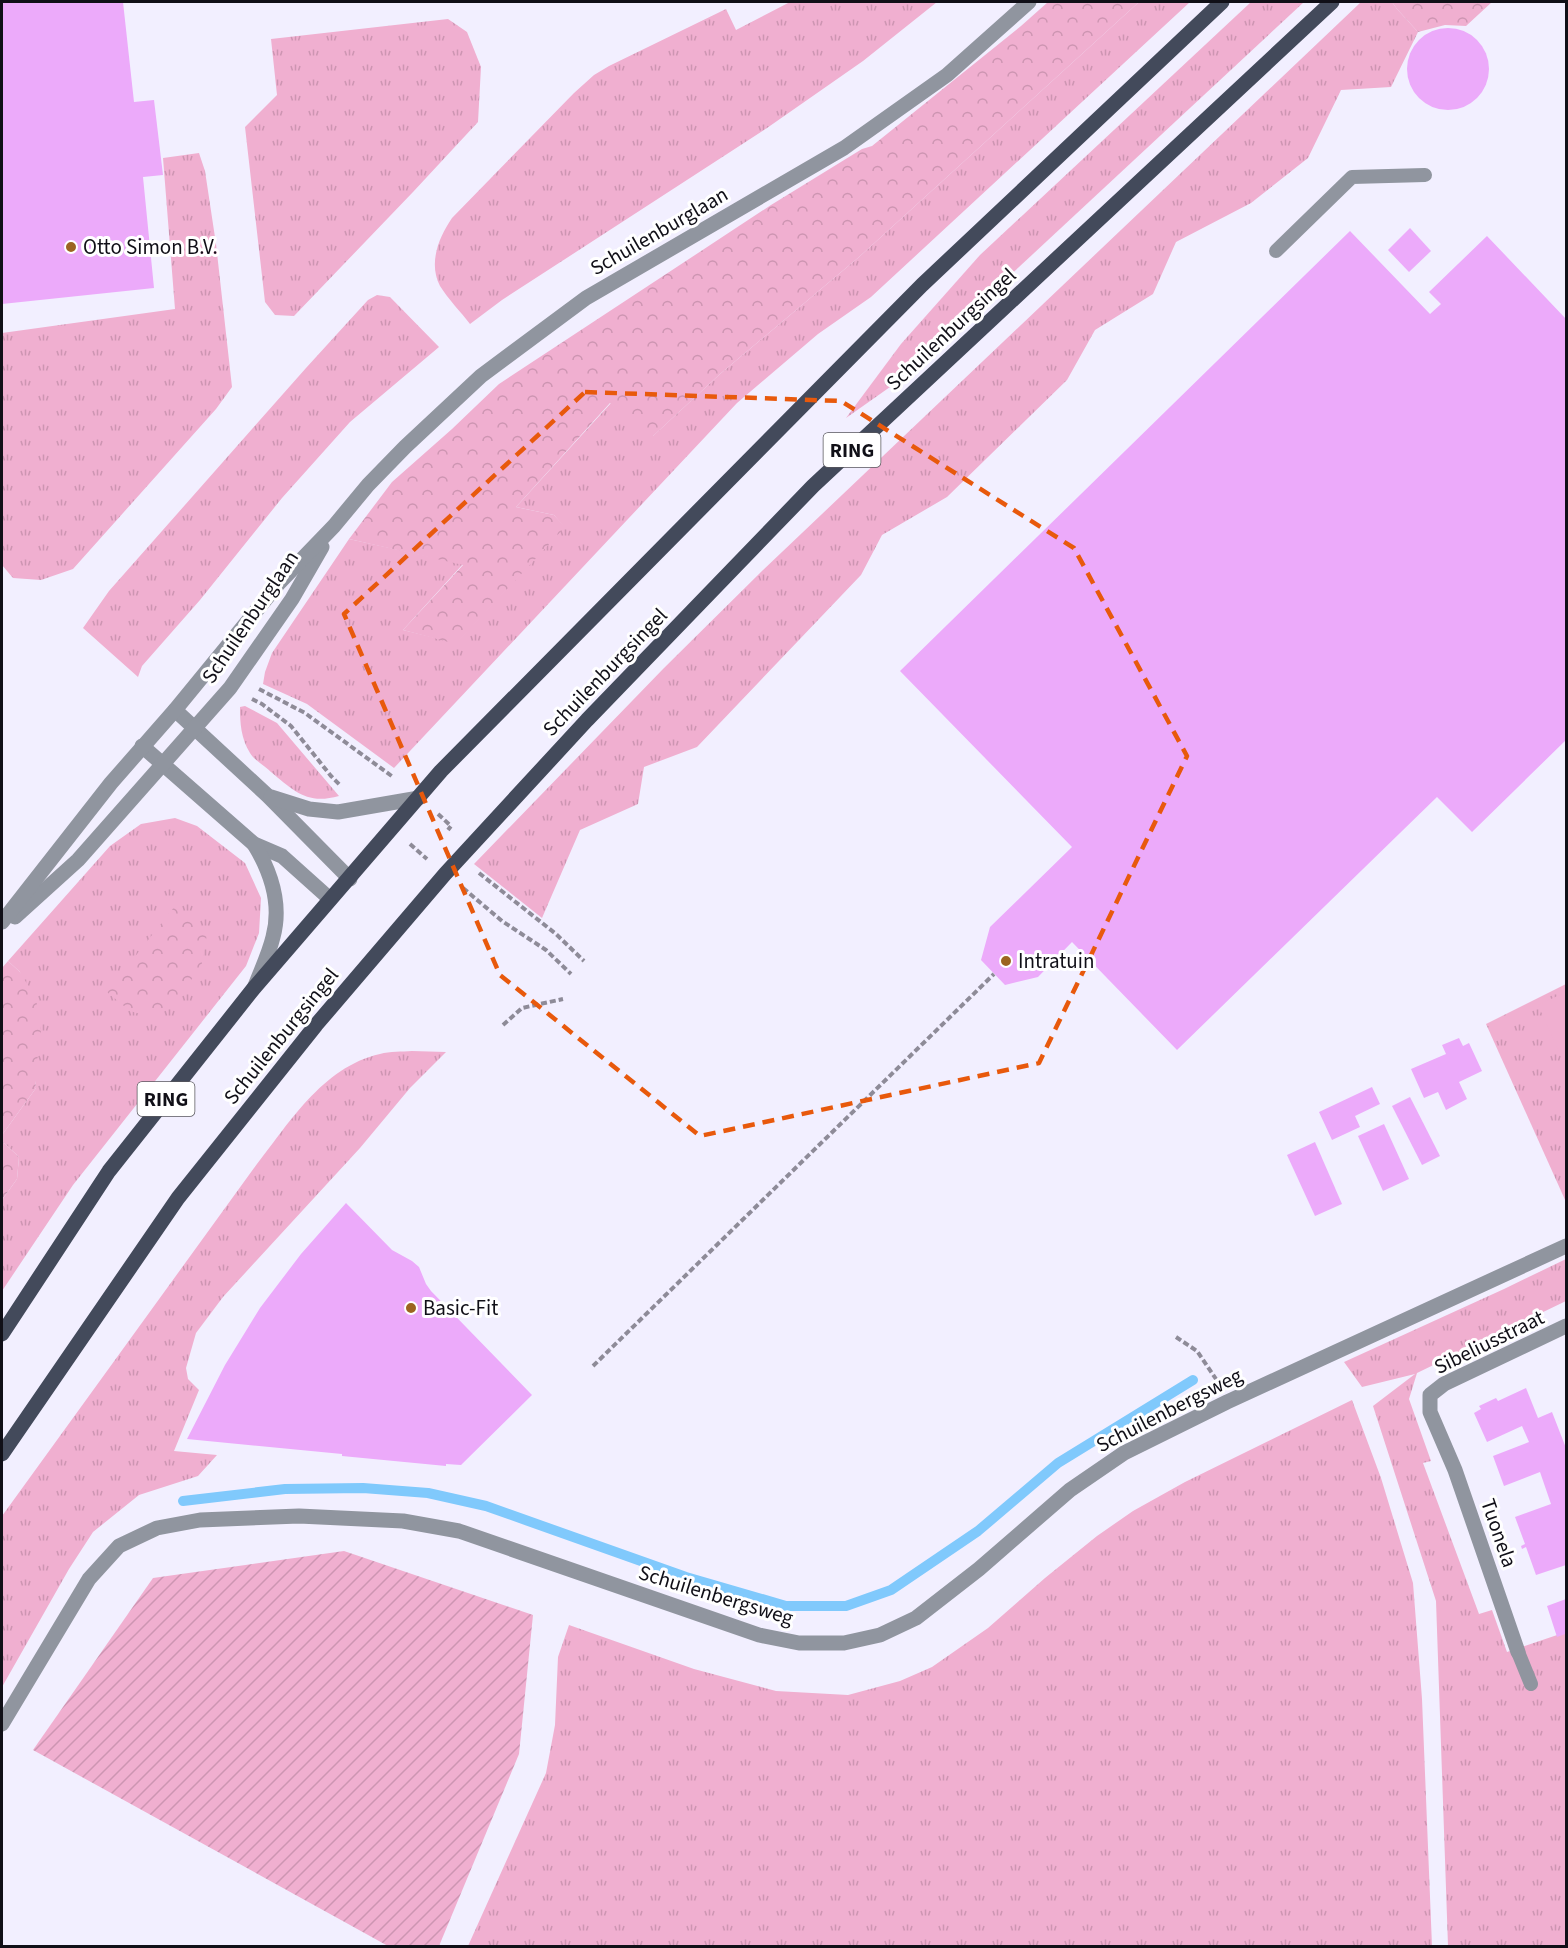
<svg xmlns="http://www.w3.org/2000/svg" width="1568" height="1948" font-family="'Source Sans 3',sans-serif">
  <style>
    .grass { fill: url(#grass-tufts) }
    .forest { fill: url(#forest-crowns) }
    .garden { fill: url(#garden-furrows) }
    .pitch { fill: #f0afd0 }
    .lines { fill: none; stroke-linecap: round; stroke-linejoin: round }
    .stream { stroke: #80c9fc; stroke-width: 10 }
    .building { fill: #ecaafa }
    .path { stroke: #8e8b98; stroke-width: 4; stroke-dasharray: 6 3; stroke-linecap: butt }
    .lane { stroke: #90959f; stroke-width: 14 }
    .street { stroke: #90959f; stroke-width: 15 }
    .primary { stroke: #434a5b; stroke-width: 15 }
    .marked { fill: none; stroke: #e8590c; stroke-width: 4.5; stroke-dasharray: 12 8; stroke-linejoin: round }
    .poi-dot { fill: #9c6420; stroke: #fff; stroke-width: 2 }
    .labels { text-anchor: middle; stroke-width: 6; stroke-linejoin: round; paint-order: stroke }
    .shield { fill: #fff; stroke: #58575d; stroke-width: 1.5 }
    .shield-label { font-size: 20px; font-weight: bold; fill: #100f17 }
    .street-label { font-size: 21px; fill: #100f17; stroke: #fff }
    .poi-label { font-size: 21px; fill: #100f17; stroke: #fff; text-anchor: start }
  </style>
  <defs>
    <pattern id="grass-tufts" width="24" height="20" patternUnits="userSpaceOnUse" patternTransform="scale(1.5)"><rect width="24" height="20" fill="#f0afd0"/><path d="M3 7l-1-3M5 7V3M7 7l1-3M15 17l-1-3M17 17v-4M19 17l1-3" fill="none" stroke="#cd95b2"/></pattern>
    <pattern id="forest-crowns" width="20" height="18" patternUnits="userSpaceOnUse" patternTransform="scale(1.5)"><rect width="20" height="18" fill="#f0afd0"/><path d="M2 6a3 3 0 1 1 6 0M12 15a3 3 0 1 1 6 0" fill="none" stroke="#cd95b2"/></pattern>
    <pattern id="garden-furrows" width="10" height="10" patternUnits="userSpaceOnUse" patternTransform="scale(1.5)"><rect width="10" height="10" fill="#f0afd0"/><path d="M-1 1l2-2M0 10L10 0M9 11l2-2" fill="none" stroke="#cd95b2"/></pattern>
  </defs>
  <rect width="100%" height="100%" fill="#f2efff"/>
  <!-- grass -->
  <g class="grass">
    <path d="M790,2H937L863,61L767,128L502,300L470,324C461,312 448,299 440,286C428,263 439,237 452,218L574,93L594,75L609,66L726,9L736,30Z"/>
    <path d="M1139,2H1190L871,297L818,334L737,403L394,768L307,704L263,684L265,672L272,653L349,539L463,564L403,630L456,643L564,527L554,515L516,507L611,403L653,436L720,374L859,257Z"/>
    <path d="M1251,2H1304L890,387L846,418L901,344L980,255Z"/>
    <path d="M1361,2H1392L1397,9L1418,32L1391,87L1341,90L1308,158L1251,203L1176,242L1153,294L1095,330L1067,380L947,497L882,535L861,575L697,747L644,767L638,804L580,830L542,918L474,864L664,668L762,571Z"/>
    <path d="M448,19L467,32L481,67L478,122L413,192L294,316L275,315L265,302L245,127L277,95L271,39Z"/>
    <path d="M199,153L205,171L216,244L232,387L216,409L73,569L41,580L13,578L2,565V333L175,309L163,158Z"/>
    <path d="M377,295L390,297L439,347L350,422L282,498L200,600L142,666L138,677L83,628L109,591L306,368L368,300Z"/>
    <path d="M245,706L277,723L339,796C307,805 294,791 271,772C265,766 254,760 250,753C241,738 240,724 240,707Z"/>
    <path d="M175,818L197,826L245,863L261,898L259,933L246,966L73,1185L2,1291V1200L17,1179L19,1157L2,1141V1135L36,1088L20,972L8,961L110,846L141,824Z"/>
    <path d="M1566,984V1202L1486,1024Z"/>
    <path d="M412,1051L446,1052L410,1088L360,1148L223,1297L196,1333L186,1368L188,1379L199,1390L174,1451L217,1455L198,1476L139,1495L93,1532L69,1569L2,1687V1516L254,1168C288,1125 322,1067 380,1054C390,1051 402,1052 412,1051Z"/>
    <path d="M1566,1259V1301L1417,1373L1409,1399L1431,1461L1423,1463L1479,1614L1492,1610L1507,1652L1566,1632V1946H1448L1436,1601L1373,1406L1415,1374L1362,1387L1344,1362L1504,1289Z"/>
    <path d="M1352,1400L1381,1478L1413,1583L1422,1699L1432,1946H468L546,1773L555,1725L558,1657L569,1625L694,1669L776,1691L848,1695L900,1681L932,1667L988,1628L1045,1578L1097,1536L1133,1511L1185,1482Z"/>
  </g>
  <!-- forest -->
  <g class="forest">
    <path d="M1048,2H1139L859,257L720,374L652,437L610,403L516,507L554,515L565,527L456,644L403,630L463,565L349,539L392,482L452,429L499,384L771,205L862,149L872,146L1021,26Z"/>
    <path d="M1392,2H1492L1466,26L1445,25L1418,32L1397,9Z"/>
    <path d="M175,906L207,934L201,968L165,1011L151,1017L130,1011L107,992Z"/>
    <path d="M8,961L20,972L36,999L41,1030L35,1078L36,1088L2,1135V968Z"/>
    <path d="M2,1141L19,1157L17,1179L2,1200Z"/>
  </g>
  <!-- garden -->
  <path class="garden" d="M344,1551L533,1615L519,1754L439,1946H388L33,1750L153,1578Z"/>
  <!-- pitch -->
  <path class="pitch" d="M1566,992V1067L1538,1005Z"/>
  <g class="lines">
    <!-- stream -->
    <path class="stream" d="M183,1501L285,1489L363,1488L428,1493L486,1506L686,1577L786,1606H846L891,1590L978,1531L1058,1463L1193,1380"/>
  </g>
  <!-- building -->
  <g class="building">
    <path d="M2,2H123L134,102L154,100L163,175L143,177L154,288L2,304Z"/>
    <circle cx="1448" cy="69" r="41"/>
    <path d="M1410,228L1431,251L1409,272L1388,250Z"/>
    <path d="M1350,231L1430,314L1441,304L1429,292L1487,236L1566,319V740L1472,832L1437,797L1177,1050L1072,942L1038,977L1005,985L981,960L990,927L1072,847L900,671Z"/>
    <path d="M1459,1038L1463,1046L1469,1043L1482,1071L1459,1082L1467,1099L1446,1110L1438,1092L1424,1098L1411,1069L1446,1054L1442,1045Z"/>
    <path d="M1372,1087L1380,1104L1355,1116L1360,1127L1332,1140L1319,1112Z"/>
    <path d="M1410,1097L1440,1156L1422,1165L1392,1106Z"/>
    <path d="M1384,1124L1409,1179L1383,1191L1358,1136Z"/>
    <path d="M1315,1142L1342,1204L1315,1216L1287,1155Z"/>
    <path d="M346,1203L392,1250L412,1261L419,1267L426,1284L431,1291L532,1395L461,1465L446,1464V1466L342,1456V1454L187,1439L225,1365L260,1308L301,1254Z"/>
    <path d="M1526,1388L1538,1418L1552,1412L1566,1448V1565L1536,1575L1526,1547L1522,1549L1521,1546L1525,1544L1515,1517L1551,1504L1540,1472L1504,1486L1493,1456L1529,1442L1522,1426L1487,1442L1474,1413L1481,1409L1479,1406L1496,1398L1498,1401Z"/>
    <path d="M1566,1599V1639L1565,1634L1557,1637L1547,1606Z"/>
  </g>
  <g class="lines">
    <!-- path -->
    <g class="path">
      <path d="M259,689L305,713L393,777"/>
      <path d="M252,699L262,704L291,726L331,776L340,785"/>
      <path d="M438,814L451,826L448,830"/>
      <path d="M410,844L427,859"/>
      <path d="M479,873L556,934L584,961"/>
      <path d="M463,888L502,921L546,950L571,974"/>
      <path d="M503,1025L522,1008L563,999"/>
      <path d="M1176,1337L1197,1351L1216,1379"/>
      <path d="M593,1366L994,974"/>
    </g>
    <!-- lane -->
    <g class="lane">
      <path d="M1276,251L1352,177L1425,175"/>
      <path d="M1518,1652L1531,1684"/>
    </g>
    <!-- street -->
    <g class="street">
      <path d="M175,710L268,796L350,879"/>
      <path d="M142,746L254,844L282,856L330,899"/>
      <path d="M271,797L309,809L338,812L419,798"/>
      <path d="M254,844C271,872 282,904 273,937C269,954 261,970 255,986"/>
      <path d="M15,917L78,860L230,688L292,599L322,547"/>
      <path d="M2,922L111,783L175,710L279,583L334,526L368,485L405,447L481,376L586,298L844,148L947,75L1029,2"/>
      <path d="M1518,1652L1455,1470L1430,1412V1395L1444,1384L1566,1326"/>
      <path d="M2,1724L89,1579L119,1546L157,1528L200,1520L299,1516L403,1521L459,1531L759,1635L799,1643H844L880,1635L916,1618L979,1569L1070,1490L1124,1453L1227,1402L1566,1246"/>
    </g>
    <!-- primary -->
    <g class="primary">
      <path d="M2,1334L109,1171L254,988L441,771L922,285L1222,2"/>
      <path d="M2,1454L178,1198L316,1025L445,874L587,720L813,486L1332,2"/>
    </g>
  </g>
  <!-- marked area -->
  <path class="marked" d="M585,392L841,401L1074,548L1187,756L1039,1063L700,1136L500,975L344,614Z"/>
  <!-- markers -->
  <g class="poi-dot">
    <circle cx="71" cy="247" r="6"/>
    <circle cx="1006" cy="961" r="6"/>
    <circle cx="411" cy="1308" r="6"/>
  </g>
  <g class="labels">
    <!-- shield labels -->
    <g class="shield">
      <rect x="823.5" y="433" width="57" height="34" rx="4.5"/>
      <rect x="137.5" y="1082" width="57" height="34" rx="4.5"/>
    </g>
    <g class="shield-label">
      <text x="852" y="457">RING</text>
      <text x="166" y="1106">RING</text>
    </g>
    <!-- street labels -->
    <g class="street-label">
      <text transform="translate(659 231) rotate(-30)" y="7">Schuilenburglaan</text>
      <text transform="translate(951 329) rotate(-43)" y="7">Schuilenburgsingel</text>
      <text transform="translate(250 617) rotate(-56)" y="7">Schuilenburglaan</text>
      <text transform="translate(605 672) rotate(-46)" y="7">Schuilenburgsingel</text>
      <text transform="translate(281 1036) rotate(-51)" y="7">Schuilenburgsingel</text>
      <text transform="translate(1489 1342) rotate(-26)" y="7">Sibeliusstraat</text>
      <text transform="translate(1169 1410) rotate(-27)" y="7">Schuilenbergsweg</text>
      <text transform="translate(1499 1533) rotate(71)" y="7">Tuonela</text>
      <text transform="translate(716 1595) rotate(17)" y="7">Schuilenbergsweg</text>
    </g>
    <!-- poi labels -->
    <g class="poi-label">
      <text x="83" y="254">Otto Simon B.V.</text>
      <text x="1018" y="968">Intratuin</text>
      <text x="423" y="1315">Basic-Fit</text>
    </g>
  </g>
  <!-- border -->
  <rect width="1568" height="1948" fill="none" stroke="#100f17" stroke-width="6"/>
</svg>
